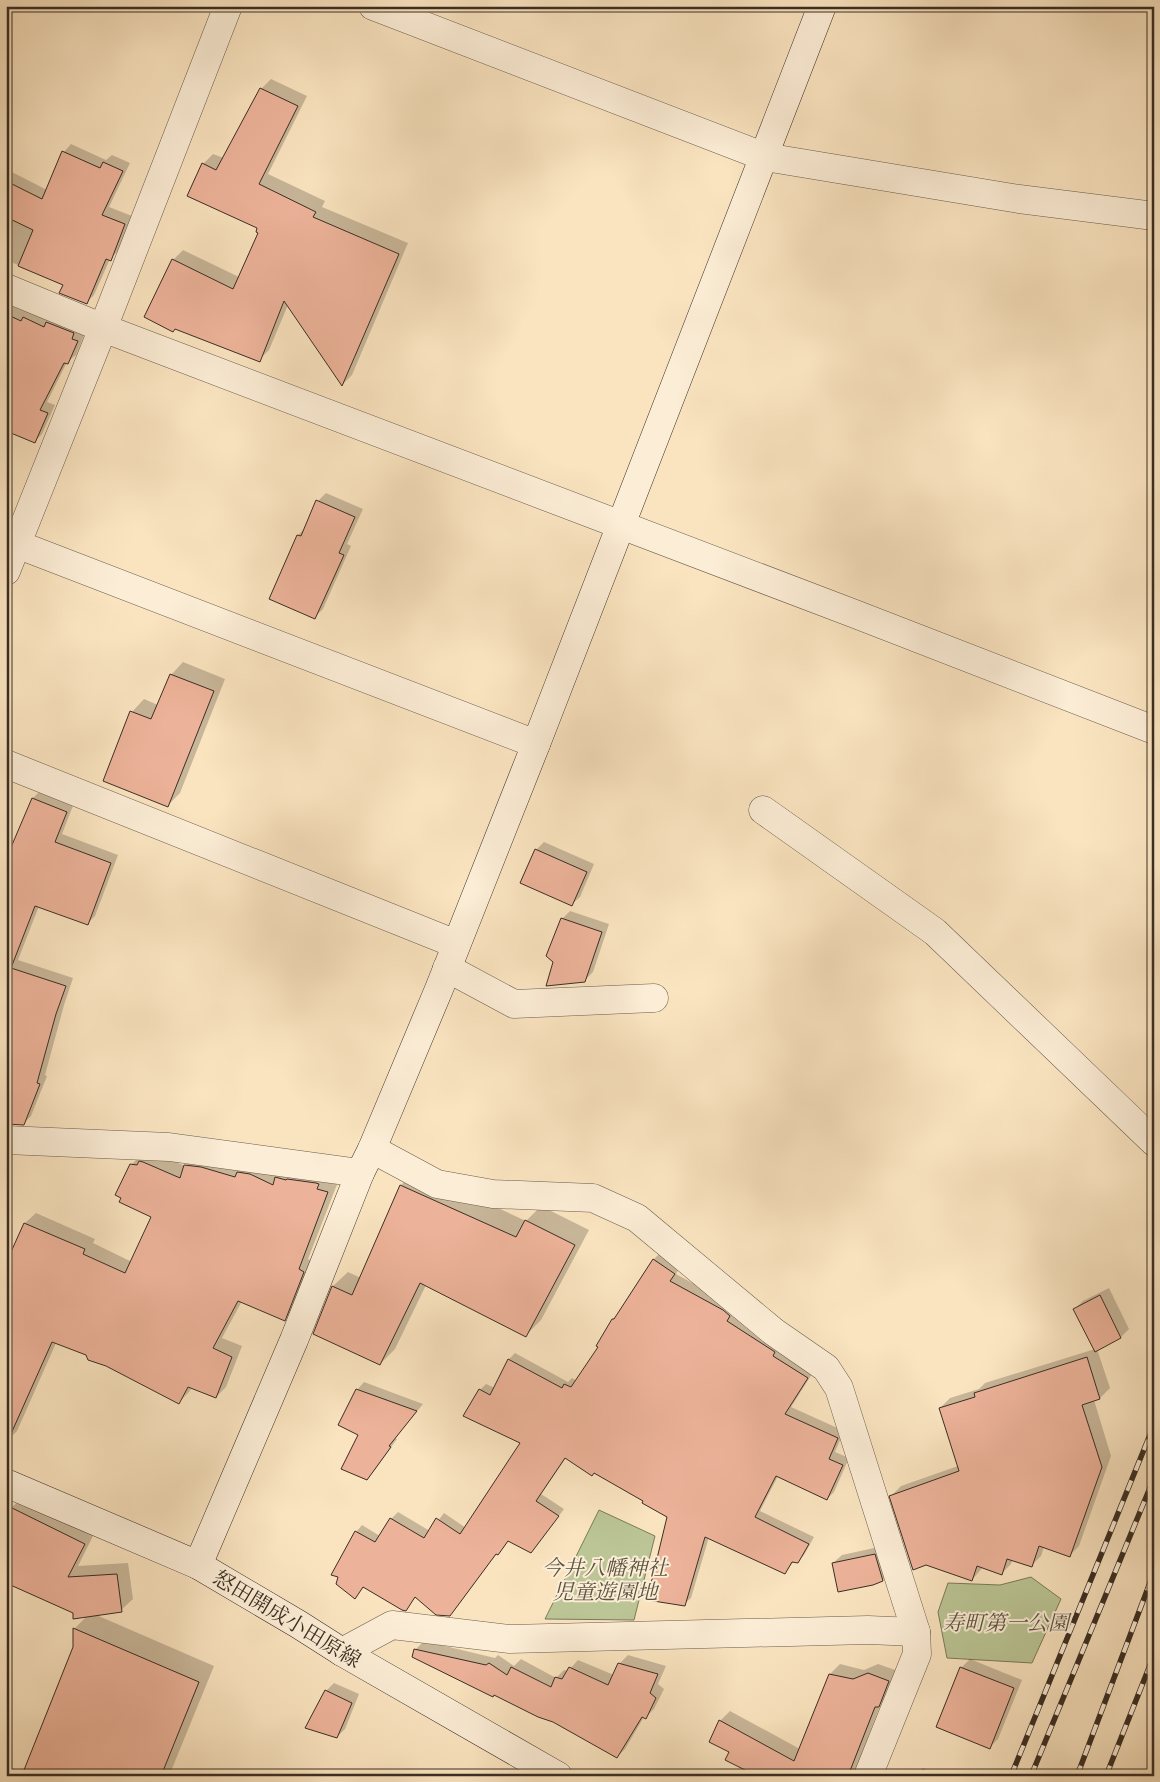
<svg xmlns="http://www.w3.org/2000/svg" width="1160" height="1782" font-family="'IM FELL Double Pica','Noto Serif JP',serif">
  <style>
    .green { fill: #bbc595; stroke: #7a7a5c }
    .shadow { fill: #0003 }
    .building { fill: #edb39a; stroke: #3a2e24 }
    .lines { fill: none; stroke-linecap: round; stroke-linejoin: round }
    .street-casing { stroke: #6a5c4b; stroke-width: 29 }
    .secondary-casing { stroke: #3a2e24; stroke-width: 29 }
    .street { stroke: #fcedd6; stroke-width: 28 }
    .secondary { stroke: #fcedd6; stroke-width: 28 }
    .rail-casing { stroke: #3a2e24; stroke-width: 5.5 }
    .rail { stroke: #fcedd6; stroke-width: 4; stroke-dasharray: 11; stroke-linecap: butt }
    .labels { text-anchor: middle; stroke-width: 4; stroke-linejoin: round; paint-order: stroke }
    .park-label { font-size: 21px; font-style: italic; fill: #5a5440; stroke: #fcedd6 }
    .street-label { font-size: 21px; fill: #3a2e24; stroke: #fcedd6 }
  </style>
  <rect width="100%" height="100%" fill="#fae4c0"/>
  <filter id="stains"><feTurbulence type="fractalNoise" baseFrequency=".004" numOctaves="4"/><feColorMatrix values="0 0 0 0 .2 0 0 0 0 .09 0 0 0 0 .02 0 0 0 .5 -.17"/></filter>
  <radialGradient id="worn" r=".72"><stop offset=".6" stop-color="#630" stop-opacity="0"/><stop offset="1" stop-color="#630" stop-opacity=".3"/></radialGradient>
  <!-- green -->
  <g class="green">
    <path d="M599,1510L655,1536L634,1620L545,1619Z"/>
    <path d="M1031,1577L1061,1599L1032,1663L947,1658L938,1612L948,1583L1000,1585Z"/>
  </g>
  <!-- shadow -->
  <g class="shadow">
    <path d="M271,79L307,96L268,174L325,201L322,207L408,243L352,375L343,384L288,305L269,350L259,360L173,260L183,250L239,277L260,233L259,228L203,164L213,154L224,158L261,89Z"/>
    <path d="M71,144L106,160L112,155L130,163L109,207L132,216L118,251L110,259L94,295L86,303L64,284L6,260V169L47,190L64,152Z"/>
    <path d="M6,304L29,313L31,310L85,333L76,355L67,362L47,402L55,405L42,434L34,442L6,429Z"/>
    <path d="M326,493L363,509L347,544L351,546L323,609L315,617L298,535L305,528L318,501Z"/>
    <path d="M183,662L225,679L180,793L167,806L132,712L144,699L158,705L171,675Z"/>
    <path d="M41,790L74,803L62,834L118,855L95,916L87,924L39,906L18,960L73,978L64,1005L45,1075L47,1076L31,1116L23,1124L6,1122V870L33,798Z"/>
    <path d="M544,842L594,864L580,897L571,905L536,850Z"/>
    <path d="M570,911L609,924L593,972L584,981L554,962L562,919Z"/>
    <path d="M154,1152L185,1166L195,1155L338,1182L308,1259L313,1262L295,1309L284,1320L242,1301L222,1338L242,1346L226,1387L216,1397L192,1387L189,1392L179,1402L87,1354L56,1343L17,1431L7,1441L6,1267L25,1223L36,1213L95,1239L93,1243L132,1262L153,1216L131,1165L141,1155Z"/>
    <path d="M416,1170L526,1221L541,1206L589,1230L541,1320L526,1335L426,1285L395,1349L380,1364L315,1333L333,1286L348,1272L361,1278L401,1185Z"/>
    <path d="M660,1253L680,1267L676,1274L730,1304L814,1371L791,1407L844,1431L835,1452L849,1458L834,1492L827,1499L778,1476L760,1511L814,1537L804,1555L797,1562L794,1561L785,1573L709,1537L691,1598L684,1604L669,1516L644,1500L566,1458L541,1494L564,1509L537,1545L509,1540L504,1547L498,1554L497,1553L456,1608L450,1615L416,1596L406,1610L365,1586L355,1597L340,1577L356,1532L362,1525L380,1536L391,1519L398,1512L430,1531L444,1513L466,1528L522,1443L480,1390L486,1384L495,1388L509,1359L515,1353L568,1382L572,1378L577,1381L600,1347L613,1319L619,1314L654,1259Z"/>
    <path d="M1109,1288L1129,1329L1121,1337L1097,1349L1110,1388L1100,1398L1094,1400L1111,1456L1079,1546L1069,1556L1044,1547L1041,1556L1031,1566L1013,1559L1011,1564L1001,1574L983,1567L972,1580L891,1496L901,1486L958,1466L940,1408L950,1398L979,1389L985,1383L1095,1349L1075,1309L1083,1301Z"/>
    <path d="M1154,1321V1339L1147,1336Z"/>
    <path d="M364,1382L423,1404L395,1438L397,1439L374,1471L367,1478L360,1434L357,1390Z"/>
    <path d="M23,1497L95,1532L78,1566L128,1563L133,1599L121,1610L94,1614L214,1666L169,1776H42L74,1647V1629L88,1615L74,1612L11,1508Z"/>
    <path d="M883,1546L891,1571L883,1580L872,1584L833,1563L842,1555Z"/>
    <path d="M424,1641L495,1658L498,1655L514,1666L521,1659L556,1678L564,1670L568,1671L578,1660L614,1675L619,1664L628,1655L666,1666L658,1684L664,1689L654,1709L646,1717H644L625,1749L617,1757L554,1720L416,1649Z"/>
    <path d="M970,1659L1022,1680L998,1739L990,1747L961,1668Z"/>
    <path d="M840,1664L864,1670L878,1664L898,1671L888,1696L881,1703L862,1753L865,1754L856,1776H760L731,1752L720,1721L730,1711L800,1749L830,1674Z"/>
    <path d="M334,1683L359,1694L345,1729L337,1737L326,1691Z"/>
    <path d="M923,1768L939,1776H915Z"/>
  </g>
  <!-- building -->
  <g class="building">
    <path d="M260,88L298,106L259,184L316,212L313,217L399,254L342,386L284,301L260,362L175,329L173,332L144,317L172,259L233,289L258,233L256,232L257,228L187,196L202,163L216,170Z"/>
    <path d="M62,151L100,168L103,162L123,171L102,215L125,224L111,261L106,259L87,304L59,293L63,285L18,266L33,230L6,217V181L42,199Z"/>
    <path d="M6,314L21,321L23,317L44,327L46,322L74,333L72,339L78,341L68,364L64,363L40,410L48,413L35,443L6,431Z"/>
    <path d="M316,500L355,517L339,553L344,555L315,619L269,599L297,535L301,536Z"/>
    <path d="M170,674L214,691L168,807L103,781L130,711L151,719Z"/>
    <path d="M32,798L67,812L55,842L111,863L88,925L35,906L11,968L66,986L56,1014L37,1083L40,1084L24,1125L6,1124V859Z"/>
    <path d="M535,849L587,872L572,906L520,883Z"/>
    <path d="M561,918L602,932L585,982L546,986L553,962L546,956Z"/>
    <path d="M139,1161L143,1162L180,1178L184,1165L201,1167L235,1177L237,1172L250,1174L273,1185L275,1177L286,1180L287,1179L316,1183L319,1184L317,1189L328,1192L299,1269L304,1272L285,1321L238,1301L213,1348L232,1357L216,1398L188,1387L179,1404L106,1366L88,1360L86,1355L52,1342L6,1445V1263L24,1223L85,1249L83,1254L125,1273L151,1217L119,1202L121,1198L115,1195L130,1164L137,1165Z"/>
    <path d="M400,1185L516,1237L525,1220L575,1245L526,1337L420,1283L380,1365L313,1334L332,1286L352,1295Z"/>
    <path d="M653,1259L675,1274L670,1281L723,1310L730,1316L727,1321L775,1352L773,1356L808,1378L785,1414L838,1438L829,1459L843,1465L827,1500L776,1476L755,1517L809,1544L798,1563L792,1562L785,1574L705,1537L685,1606L647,1600L667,1517L642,1503L643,1501L594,1473L592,1476L565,1458L536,1501L559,1516L531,1553L508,1541L498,1555L496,1554L450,1616L436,1615L415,1597L406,1611L402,1610L363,1587L355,1599L336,1584L338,1577L331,1575L355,1531L375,1542L390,1518L424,1538L436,1518L460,1534L520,1443L463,1416L479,1389L490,1395L508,1359L562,1388L564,1384L571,1387L598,1347L596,1346L612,1319H614Z"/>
    <path d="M1100,1295L1121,1338L1095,1352L1073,1309Z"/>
    <path d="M1087,1357L1100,1399L1082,1405L1102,1467L1070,1557L1039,1546L1032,1567L1007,1559L1002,1575L977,1566L972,1581L926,1565L913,1570L889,1496L959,1471L939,1408L975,1397L974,1393Z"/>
    <path d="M356,1389L417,1411L389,1446L391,1447L367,1480L341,1469L358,1435L338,1425Z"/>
    <path d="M6,1505L85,1544L68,1577L117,1574L122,1612L73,1619V1613L6,1583Z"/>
    <path d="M875,1554L883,1581L873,1585L838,1592L832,1563Z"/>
    <path d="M73,1628L199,1682L161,1776H39L24,1770L73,1647Z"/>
    <path d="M414,1649L486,1665L489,1663L507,1675L511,1667L551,1687L555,1677L562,1679L569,1667L608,1685L618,1663L658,1674L650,1693L656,1698L646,1719L642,1717L617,1758L553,1722L538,1717L494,1695L493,1697L412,1657Z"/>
    <path d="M960,1667L1014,1688L990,1749L936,1727Z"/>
    <path d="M868,1673L889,1681L879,1707H875L848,1776H757L725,1760L729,1752L709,1742L719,1720L794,1761L829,1674L853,1679Z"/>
    <path d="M325,1690L352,1703L337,1738L305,1728Z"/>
  </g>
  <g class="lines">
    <defs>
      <g id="street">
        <path d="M373,6L765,157L1019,199L1154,216"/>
        <path d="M6,288L103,328L855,614L1154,730"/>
        <path d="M6,540L536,744"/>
        <path d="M6,571L103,328L228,6"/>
        <path d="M6,764L456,944"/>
        <path d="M763,810L935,932L1154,1142"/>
        <path d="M447,968L514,1004L654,998"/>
        <path d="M6,1140L169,1147L360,1173"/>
        <path d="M372,1149L437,1184L493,1194L593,1198L637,1218L774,1332L826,1368L839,1388L916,1632L917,1654L868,1776"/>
        <path d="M342,1652L392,1625L510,1639L868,1630L916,1632"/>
      </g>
      <g id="secondary">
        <path d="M6,1483L198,1565L298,1624L342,1652L558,1776"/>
        <path d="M198,1565L294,1340L360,1173L372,1149L439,989L536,744L822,6"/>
      </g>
    </defs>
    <!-- street casing -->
    <use href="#street" class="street-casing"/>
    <!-- secondary casing -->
    <use href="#secondary" class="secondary-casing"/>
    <!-- street -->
    <use href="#street" class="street"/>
    <!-- secondary -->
    <use href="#secondary" class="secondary"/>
    <defs>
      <g id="rail">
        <path d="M1011,1776L1154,1425"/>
        <path d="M1031,1776L1154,1478"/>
        <path d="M1077,1776L1154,1572"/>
        <path d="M1106,1776L1154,1655"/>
      </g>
    </defs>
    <!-- rail casing -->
    <use href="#rail" class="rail-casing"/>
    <!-- rail -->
    <use href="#rail" class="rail"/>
  </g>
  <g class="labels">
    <!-- park labels -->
    <g class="park-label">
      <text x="605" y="1575">今井八幡神社<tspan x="605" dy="24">児童遊園地</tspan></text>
      <text x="1006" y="1630">寿町第一公園</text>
    </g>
    <!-- street labels -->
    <g class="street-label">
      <text transform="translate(287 1619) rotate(31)" y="7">怒田開成小田原線</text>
    </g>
  </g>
  <!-- margin -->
  <rect width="1160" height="1782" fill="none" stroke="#fae4c0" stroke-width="25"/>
  <rect x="8" y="8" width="1145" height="1767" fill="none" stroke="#3a2e24" stroke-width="2.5"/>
  <rect x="12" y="12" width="1135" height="1757" fill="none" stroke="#3a2e24"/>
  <rect width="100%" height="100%" filter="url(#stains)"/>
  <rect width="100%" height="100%" fill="url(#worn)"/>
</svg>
